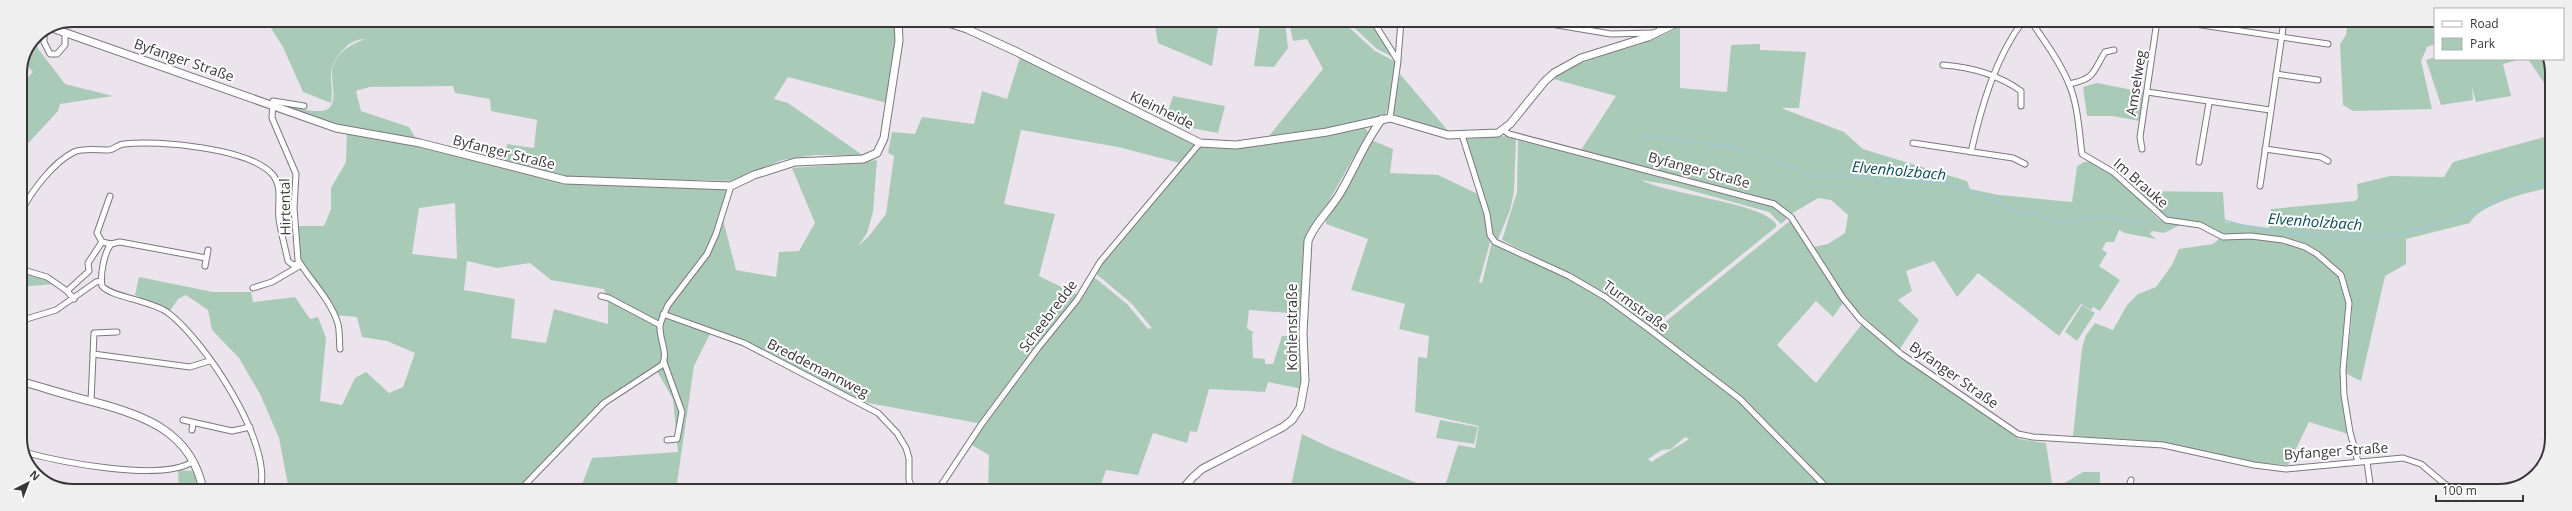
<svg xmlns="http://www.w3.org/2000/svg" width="2572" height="511" font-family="'Open Sans',sans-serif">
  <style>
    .green { fill: #aacab8; fill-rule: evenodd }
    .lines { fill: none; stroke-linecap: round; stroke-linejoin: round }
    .stream { stroke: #9dcad2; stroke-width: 1.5 }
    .minor-casing { stroke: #7d777f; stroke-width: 7 }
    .tertiary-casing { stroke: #7d777f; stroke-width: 9 }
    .minor { stroke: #fff; stroke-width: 5 }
    .tertiary { stroke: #fff; stroke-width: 7 }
    .labels { text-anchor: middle; stroke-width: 4; stroke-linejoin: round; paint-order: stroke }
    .street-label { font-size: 14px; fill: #39363a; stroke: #fff }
    .water-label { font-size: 15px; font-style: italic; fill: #0b4d56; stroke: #fff }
    .rim { fill: none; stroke: #39363a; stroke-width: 2 }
  </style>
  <rect width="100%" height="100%" fill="#ebe4ed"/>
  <!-- green -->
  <g class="green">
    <path d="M266,20H896L894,59L887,103L788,77L774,99L788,103L864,156L815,155L782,160L734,181L695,180L694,184L728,188L721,212L736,270L776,277L779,252L799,251L815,223L792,168L859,163L877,160L873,212L867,233L859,245L869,236L886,214L894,156L888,153L892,132L915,134L922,117L974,124L982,91L1007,99L1020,57L1196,144L1180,163L1118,147L1021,130L1004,204L1055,214L1039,276L1082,297L1094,277L1127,304L1148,329L1152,328L1131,303L1094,272L1200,144L1257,145L1308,139L1363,126L1368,132L1330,199L1310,229L1303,248L1301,314L1249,310L1247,328L1254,333L1252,334L1253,358L1265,359V364H1273L1282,336H1299L1303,389L1268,382L1265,392L1209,389L1197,432L1190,431L1187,443L1153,433L1138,475L1106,470L1099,490H988L989,455L970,444L983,424L868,403L711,332L694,366L676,490H580L592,458L678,452L673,399L657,371L629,386L594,414L574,438L522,490H289L279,438L260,394L239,358L212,330L208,310L186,295L178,299L170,311L135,295L139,277L213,292H251L253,302L295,297L310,319L318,317L326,338L320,401L342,405L355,378L366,372L389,393L403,387L415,353L387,341L362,337L357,317L335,315L298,260V226H324L331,209V188L346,162L347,130L278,104C291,106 308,112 321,111C343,110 328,78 333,66C338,51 352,44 365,39C356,39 349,43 343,50C323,71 335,80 331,103L303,92L283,47ZM453,86L455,93L490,99L491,111L537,120L534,148L507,144L505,164L418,142L409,127L361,111L356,91L369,87ZM455,203L457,259L412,254L419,208ZM467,261L497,268L530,263L551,280L604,289L608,301V324L554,309L546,343L511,338L515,299L464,290Z"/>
    <path d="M1154,20H1219L1212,66L1158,43Z"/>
    <path d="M1253,20L1285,22L1288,48L1274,67L1254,66L1260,25Z"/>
    <path d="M1342,21L1375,51L1396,62L1390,102L1385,116L1326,128L1269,136L1323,69L1307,39L1293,41L1289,22Z"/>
    <path d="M1347,21H1371L1395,58L1377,49Z"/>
    <path d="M1623,21H1652L1625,28Z"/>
    <path d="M2348,21H2435V44L2427,47L2421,61L2432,109L2353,111L2343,105L2340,44L2346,35Z"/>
    <path d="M1680,27V88L1727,92L1731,45L1760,44V50L1806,52L1799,108H1781L1844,132L1863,149L1967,181L1970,189L1999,195L2072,202L2077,167C2098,142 2148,213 2162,221C2167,224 2175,224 2180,225L2164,233L2152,231L2150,234L2156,239L2125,233L2119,230L2114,242H2106L2102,249L2107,253L2099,266L2120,280L2100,311L2093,307L2091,310L2081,304L2059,336L1978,273L1957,297L1934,261L1906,271L1912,291L1898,300L1919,320L1899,350L1850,304L1814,247L1828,244L1845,233L1848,215L1831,200L1818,198L1791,214L1771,200L1581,150L1616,96L1553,79C1582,58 1613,54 1646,42C1658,38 1669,32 1680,27Z"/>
    <path d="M34,39L39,50L65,84L113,96L60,104L58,111L20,152V86L33,72L24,62Z"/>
    <path d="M2435,57V59H2521L2503,64L2511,96L2476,102L2472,87L2473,100L2441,105L2426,60Z"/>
    <path d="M2528,59H2548L2552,69V89L2549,90Z"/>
    <path d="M1400,74L1449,132L1393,114Z"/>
    <path d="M2097,83L2143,92L2140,121L2112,116H2087L2083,87Z"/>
    <path d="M1173,96L1225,106L1218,133L1192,128L1170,119L1167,114Z"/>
    <path d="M2552,135V188C2532,190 2478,205 2470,223L2406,239V264L2385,276L2361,381L2345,373C2347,350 2356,313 2349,292C2341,263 2312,246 2284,239C2266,234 2246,238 2229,236C2216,234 2207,226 2195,222C2188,220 2179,223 2171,220C2157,216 2147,201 2137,191L2223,192L2225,222L2269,228L2271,209L2355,201L2358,198L2357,184L2390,176L2444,177L2453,162Z"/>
    <path d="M1505,136L1516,138L1514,192L1510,210L1497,242L1492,233L1466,142L1467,139Z"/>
    <path d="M1518,139L1774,207L1789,217L1781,224L1769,212L1671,185L1641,180C1666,194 1764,203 1776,224V227L1650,329L1592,288L1593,286L1502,240L1517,192Z"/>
    <path d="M1371,140L1393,149L1390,173L1438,175L1478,194L1484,209L1491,239L1479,282L1482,283L1492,242L1570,278L1604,298L1731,393L1827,491L1444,489L1458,445L1475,448L1479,426L1415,412L1418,357L1427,358L1429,336L1399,329L1405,304L1351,290L1368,239L1326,224V217ZM1685,437L1689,439C1676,448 1664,453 1652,462L1648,459L1662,450L1671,449Z"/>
    <path d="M1791,220L1843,303L1833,317L1816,301L1777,345L1816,383L1862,324L1914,366L2019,439L2046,443L2053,490L2083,472H2100V491H1834L1745,402L1654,331Z"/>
    <path d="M2220,238C2275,238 2347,241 2348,313C2348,333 2339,353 2340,373C2340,393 2345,414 2348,434L2309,422L2288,465L2253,462L2163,442L2073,436L2082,348L2086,335L2095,323L2113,330L2127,305L2138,294L2156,287L2172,265L2179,249L2213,244Z"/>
    <path d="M20,271L41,276L55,284L20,287Z"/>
    <path d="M2082,305L2095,313L2077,341L2065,332Z"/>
    <path d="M1440,420L1478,427L1474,444L1436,438Z"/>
    <path d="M1302,434L1329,447L1436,491H1290Z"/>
    <path d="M178,470L192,471L196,476L198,490H179Z"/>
  </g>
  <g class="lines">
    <!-- stream -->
    <g class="stream">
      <path d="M1641,135L1731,147L1795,167L1810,176H1856L1886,181L1941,182L1985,196L2022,214L2038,215L2062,223L2101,216L2137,222L2152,221"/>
      <path d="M2164,214L2196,212L2249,227L2318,236H2372L2400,234L2450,220L2488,205L2510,191L2552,181"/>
    </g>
    <defs>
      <g id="minor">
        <path d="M1373,21L1398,61L1390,118"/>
        <path d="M1515,21L1545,23L1611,34L1654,33"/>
        <path d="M2031,21C2044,41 2060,61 2069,84C2078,105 2079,131 2082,154L2113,172L2166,220L2200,225L2223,237L2251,236L2283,240L2305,247L2317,254L2341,275L2349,303L2343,370L2344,395L2350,432L2358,462"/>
        <path d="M2175,21L2328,44"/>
        <path d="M44,32V42L50,54H57L65,45V33"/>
        <path d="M1398,59L1401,21"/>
        <path d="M1943,65C1971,67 1997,74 2021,91V106"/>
        <path d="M2276,74L2318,80"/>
        <path d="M2069,84C2096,78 2092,73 2105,52L2114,50"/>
        <path d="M2147,92L2270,110"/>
        <path d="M304,106L273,101L272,118L296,174L294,208L298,260C310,280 331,300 338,324C340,332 339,341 340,349"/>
        <path d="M1503,130L1509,134L1774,204L1791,217L1843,298L1860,319L1901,354L2018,434L2033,437L2163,445L2254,465L2286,469L2403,458L2421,464L2453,491"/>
        <path d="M1462,135L1487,214L1490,235L1495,242L1569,276L1605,297L1650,330L1740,399L1830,491"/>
        <path d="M1913,143L2013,158L2025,164"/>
        <path d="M2142,149L2140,137L2157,21"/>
        <path d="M2265,149L2321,157L2328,161"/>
        <path d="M1971,152C1981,108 1995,58 2023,21"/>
        <path d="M2199,162L2209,103"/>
        <path d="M2260,186L2284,21"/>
        <path d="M110,196L97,233L102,242L111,244C104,253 100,275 102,286C111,297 149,300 167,312C203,338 274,444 260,490"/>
        <path d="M20,213C32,191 52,163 74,152C83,148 98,150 108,150C114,150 118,144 124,144C158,140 250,148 273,175C283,188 277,204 279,219C281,233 285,247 288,261L293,265L299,263"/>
        <path d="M111,244L120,242L206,258"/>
        <path d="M205,266L208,250"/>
        <path d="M20,269L47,277L67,291L74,299"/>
        <path d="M253,288L272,282L301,265"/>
        <path d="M67,291L89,271L88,263L102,242"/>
        <path d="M601,296L609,298L660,325"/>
        <path d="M663,314L744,343L878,413L897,433L906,448L909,458V480L913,490"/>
        <path d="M20,324L23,320L56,310L96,282L101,281"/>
        <path d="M93,354L190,367L209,361"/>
        <path d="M664,362L682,412L677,439L667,440"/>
        <path d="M91,401L94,333L117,332"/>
        <path d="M183,420L232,431L250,427"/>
        <path d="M192,430L193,423"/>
        <path d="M24,452C60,462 161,482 192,462"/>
        <path d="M2367,462L2371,491"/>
        <path d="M520,490L604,403L662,365C669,354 659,339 660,326C661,319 665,312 668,305L707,254L716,234L731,186"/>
        <path d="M938,490L981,425L1038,348L1077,300L1100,262L1200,143"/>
        <path d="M2128,491L2131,480"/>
      </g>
      <g id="tertiary">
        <path d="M939,20L967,29L1015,51L1200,143L1236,145L1327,132L1390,118L1448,135L1498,133L1510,124L1545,81L1554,73L1581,58L1648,37L1681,21"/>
        <path d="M52,28L336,128L420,143L565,180L731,186L754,175L795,162L863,159L877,153L884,138L899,41L898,20"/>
        <path d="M20,381C45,388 69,396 94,402C144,415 192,432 203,490"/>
        <path d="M1182,490L1192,478L1202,469L1283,427L1292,420L1300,408L1305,381L1303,333L1308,241C1314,224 1329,211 1339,195C1354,170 1364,143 1382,119"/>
      </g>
    </defs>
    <!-- minor casing -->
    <use href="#minor" class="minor-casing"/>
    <!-- tertiary casing -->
    <use href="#tertiary" class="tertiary-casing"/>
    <!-- minor -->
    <use href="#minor" class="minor"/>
    <!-- tertiary -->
    <use href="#tertiary" class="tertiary"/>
  </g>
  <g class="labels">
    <!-- street labels -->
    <g class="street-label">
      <text transform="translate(184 60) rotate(19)" y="5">Byfanger Straße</text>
      <text transform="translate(2136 83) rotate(-81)" y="5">Amselweg</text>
      <text transform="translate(1162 110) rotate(26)" y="5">Kleinheide</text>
      <text transform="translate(504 152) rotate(14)" y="5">Byfanger Straße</text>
      <text transform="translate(1699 170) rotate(15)" y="5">Byfanger Straße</text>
      <text transform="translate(2141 183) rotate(41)" y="5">Im Brauke</text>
      <text transform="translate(285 207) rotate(-91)" y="5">Hirtental</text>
      <text transform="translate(1636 306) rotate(36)" y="5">Turmstraße</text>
      <text transform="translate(1048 316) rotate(-53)" y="5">Scheebredde</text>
      <text transform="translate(1292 327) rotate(-90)" y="5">Kohlenstraße</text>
      <text transform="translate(818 368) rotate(27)" y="5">Breddemannweg</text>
      <text transform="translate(1954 375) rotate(35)" y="5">Byfanger Straße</text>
      <text transform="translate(2336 451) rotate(-4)" y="5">Byfanger Straße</text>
    </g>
    <!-- water labels -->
    <g class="water-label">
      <text transform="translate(1899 171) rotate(5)" y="5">Elvenholzbach</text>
      <text transform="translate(2315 222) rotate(4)" y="5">Elvenholzbach</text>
    </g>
  </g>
  <!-- crop -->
  <path d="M0 0H2572V511H0ZM73 27H2499A46 46 0 0 1 2545 73V438A46 46 0 0 1 2499 484H73A46 46 0 0 1 27 438V73A46 46 0 0 1 73 27Z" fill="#efefef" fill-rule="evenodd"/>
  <path class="rim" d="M73 27H2499A46 46 0 0 1 2545 73V438A46 46 0 0 1 2499 484H73A46 46 0 0 1 27 438V73A46 46 0 0 1 73 27Z"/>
  <!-- legend -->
  <rect x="2434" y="8" width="130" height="52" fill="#ffffff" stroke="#b0afb0"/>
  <rect x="2442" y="21" width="20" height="6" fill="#ffffff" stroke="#b0afb0"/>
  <text x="2470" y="28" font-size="12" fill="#39363a">Road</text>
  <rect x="2442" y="38" width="20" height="12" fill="#aacab8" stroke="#b0afb0"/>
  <text x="2470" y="48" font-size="12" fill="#39363a">Park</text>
  <!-- north arrow -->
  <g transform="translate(28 483) rotate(42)" stroke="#ffffff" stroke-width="3" paint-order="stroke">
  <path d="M0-3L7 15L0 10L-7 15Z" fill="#39363a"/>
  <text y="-6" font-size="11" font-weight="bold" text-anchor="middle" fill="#39363a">N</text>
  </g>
  <!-- scale -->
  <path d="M2436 495v6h87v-6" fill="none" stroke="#39363a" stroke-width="2"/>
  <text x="2442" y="495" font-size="12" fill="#39363a" stroke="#ffffff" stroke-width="3" paint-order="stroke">100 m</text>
</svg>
